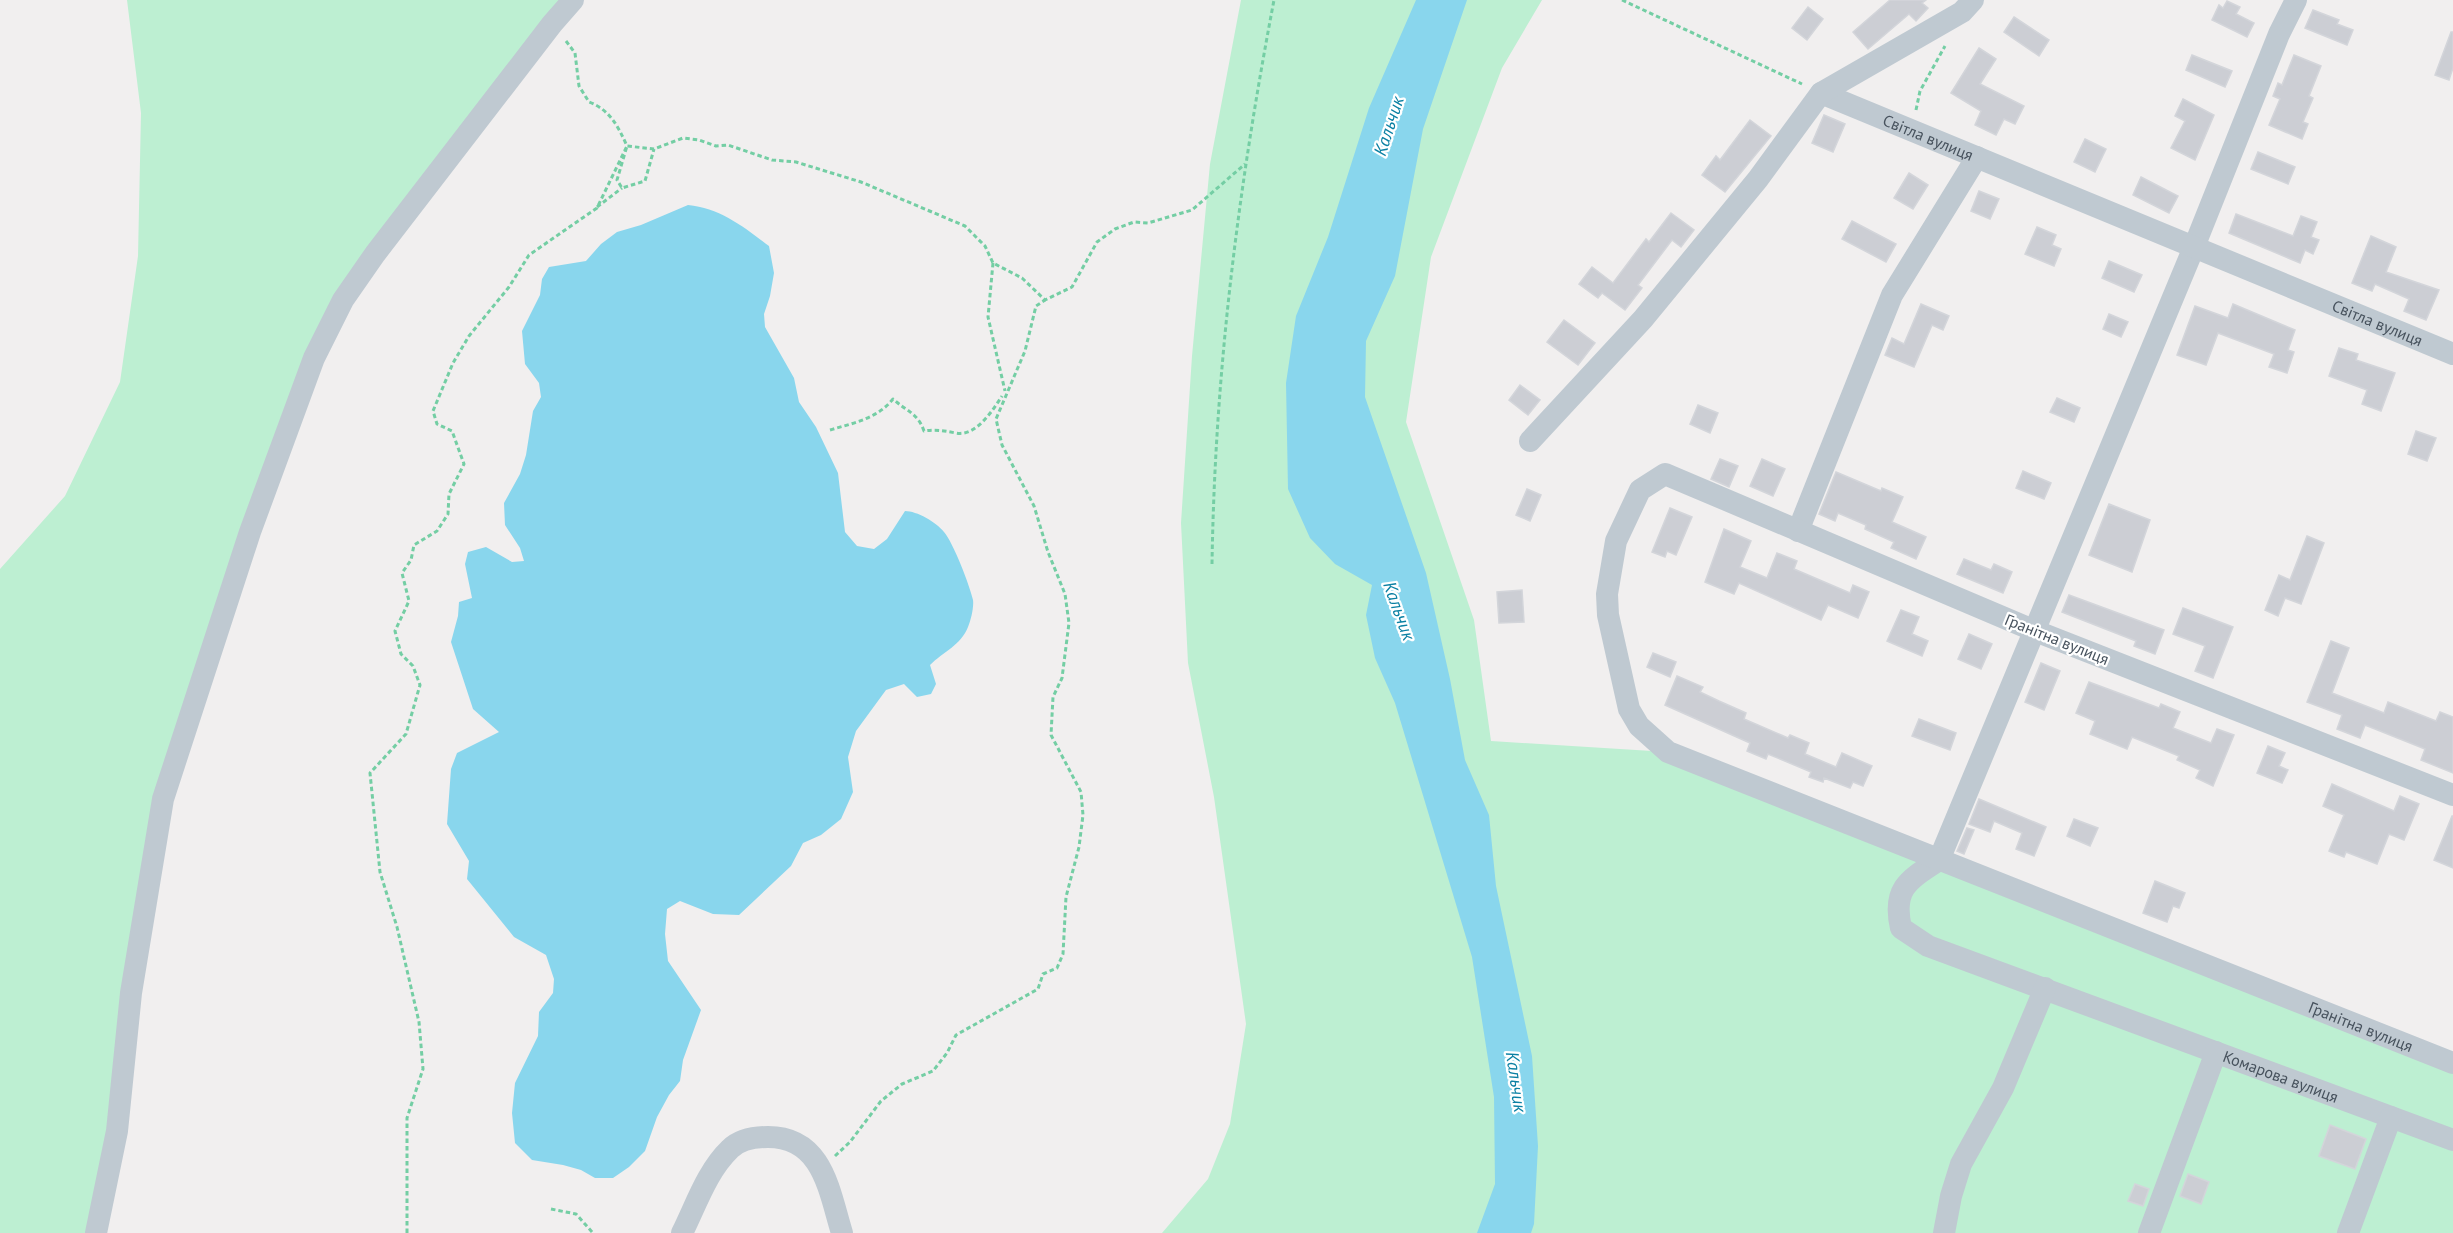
<svg xmlns="http://www.w3.org/2000/svg" width="2453" height="1233" font-family="'PT Sans',sans-serif">
  <style>
    .green { fill: #bdefd2 }
    .water { fill: #89d6ed }
    .building { fill: #ccced4; stroke: #d3d5da; stroke-width: 1.5 }
    .lines { fill: none; stroke-linecap: round; stroke-linejoin: round }
    .path { stroke: #74cea4; stroke-width: 3; stroke-dasharray: 4.5 3; stroke-linecap: butt }
    .minor { stroke: #bfc9d1; stroke-width: 22 }
    .labels { text-anchor: middle; stroke-width: 4.5; stroke-linejoin: round; paint-order: stroke }
    .street-label { font-size: 16px; fill: #47525d; stroke: #fff }
    .water-label { font-size: 18px; font-style: italic; fill: #0b80a3; stroke: #fff }
  </style>
  <rect width="100%" height="100%" fill="#f1efef"/>
  <!-- green -->
  <g class="green">
    <path d="M127,0H573L343,300L173,763L96,1233H0V569L65,496L120,382L138,256L141,113Z"/>
    <path d="M1241,0H1542L1502,68L1431,257L1406,422L1474,620L1491,741L1668,752L2453,1063V1233H1162L1208,1179L1230,1124L1246,1024L1214,797L1188,663L1181,523L1192,356L1210,164Z"/>
  </g>
  <!-- water -->
  <g class="water">
    <path d="M1416,0H1467L1423,129L1395,276L1366,341L1365,397L1426,573L1450,679L1465,760L1489,815L1496,886L1532,1056L1538,1146L1534,1224L1531,1233H1477L1495,1184L1494,1097L1472,957L1395,703L1375,658L1366,615L1372,585L1335,564L1310,538L1288,489L1286,383L1296,316L1328,237L1369,108Z"/>
    <path d="M688,205C720,208 744,227 769,246L774,273L770,296L764,314L765,327L794,378L799,402L816,427L838,473L845,532L857,546L874,549L887,539L905,511C917,511 936,522 944,532C953,542 970,586 973,600C974,607 971,620 968,627C961,645 943,652 930,665L936,684L931,694L917,697L904,684L886,690L856,731L848,757L853,792L841,819L821,835L803,843L791,866L739,915L713,914L680,901L667,909L665,934L668,961L701,1010L683,1060L680,1081L669,1095L657,1117L645,1151L629,1167L613,1178H595L581,1170L563,1165L532,1160L515,1143L512,1113L515,1083L538,1036L539,1012L553,993L554,979L546,955L514,937L467,879L469,861L447,824L451,769L457,753L499,732L473,709L451,642L458,616L459,602L472,598L465,564L468,552L486,547L512,562L524,561L520,548L505,525L504,503L520,474L526,455L533,411L541,397L539,383L525,364L522,331L540,295L542,279L549,267L586,261L601,244L617,232L641,225Z"/>
  </g>
  <!-- building -->
  <g class="building">
    <path d="M1890,0H1926L1922,3L1928,8L1916,21L1909,14L1868,49L1853,32Z"/>
    <path d="M2227,1L2240,7L2236,14L2254,23L2247,37L2212,20L2219,5L2223,8Z"/>
    <path d="M1808,7L1823,19L1807,40L1792,28Z"/>
    <path d="M2313,10L2339,20L2337,24L2353,30L2347,45L2305,28Z"/>
    <path d="M2014,17L2049,40L2039,56L2004,32Z"/>
    <path d="M2451,32H2453V68L2449,80L2435,75Z"/>
    <path d="M1979,48L1996,59L1980,84L2024,106L2015,124L2004,119L1996,135L1975,125L1981,111L1951,93Z"/>
    <path d="M2192,55L2232,71L2225,87L2186,70Z"/>
    <path d="M2294,55L2321,66L2309,96L2313,98L2303,122L2308,124L2302,139L2269,125L2280,99L2273,96L2278,83L2282,85Z"/>
    <path d="M2183,99L2214,115L2195,160L2171,148L2185,121L2175,116Z"/>
    <path d="M1824,115L1845,124L1833,152L1812,143Z"/>
    <path d="M1750,120L1771,136L1725,192L1702,175L1716,156L1720,160Z"/>
    <path d="M2085,139L2106,149L2095,172L2074,162Z"/>
    <path d="M2258,152L2295,167L2288,184L2251,169Z"/>
    <path d="M1909,173L1928,185L1913,209L1894,198Z"/>
    <path d="M2141,177L2178,196L2169,213L2133,195Z"/>
    <path d="M1979,191L1999,199L1990,219L1971,211Z"/>
    <path d="M1671,213L1694,230L1681,247L1672,240L1638,285L1642,288L1625,310L1602,293L1598,298L1579,284L1592,267L1613,283L1646,239L1649,242Z"/>
    <path d="M2236,214L2293,236L2301,216L2317,222L2311,237L2319,240L2313,254L2305,250L2300,263L2229,233Z"/>
    <path d="M1852,221L1896,244L1886,262L1842,239Z"/>
    <path d="M2037,227L2056,235L2052,245L2061,249L2054,266L2025,254Z"/>
    <path d="M2371,236L2396,247L2386,272L2439,290L2426,320L2404,311L2409,299L2375,284L2372,291L2352,283Z"/>
    <path d="M2109,261L2142,275L2134,292L2102,278Z"/>
    <path d="M1921,304L1949,316L1943,330L1932,325L1914,367L1885,355L1892,338L1904,344Z"/>
    <path d="M2233,304L2295,330L2288,350L2294,352L2287,373L2269,367L2274,354L2218,333L2206,365L2177,355L2195,306L2228,318Z"/>
    <path d="M2109,314L2128,322L2121,337L2103,329Z"/>
    <path d="M1564,320L1595,343L1578,365L1547,342Z"/>
    <path d="M2339,348L2358,354L2356,360L2395,373L2381,411L2362,404L2367,390L2329,376Z"/>
    <path d="M1520,385L1540,400L1528,415L1509,400Z"/>
    <path d="M2057,398L2080,408L2074,422L2050,412Z"/>
    <path d="M1698,405L1718,413L1710,433L1690,424Z"/>
    <path d="M2416,431L2436,438L2427,461L2408,454Z"/>
    <path d="M1720,459L1738,466L1729,487L1711,479Z"/>
    <path d="M1762,459L1785,469L1773,496L1750,486Z"/>
    <path d="M2023,471L2051,483L2044,499L2016,488Z"/>
    <path d="M1836,472L1881,491L1882,488L1903,497L1892,522L1926,537L1916,559L1891,548L1894,542L1865,529L1866,525L1838,513L1835,521L1819,514Z"/>
    <path d="M1527,489L1541,495L1530,521L1516,515Z"/>
    <path d="M2109,504L2150,520L2132,572L2089,555Z"/>
    <path d="M1670,508L1692,517L1676,555L1667,551L1665,557L1652,552Z"/>
    <path d="M1724,529L1751,541L1740,567L1767,578L1777,553L1797,561L1794,569L1850,593L1853,585L1869,592L1858,618L1828,605L1821,620L1739,583L1734,594L1705,582Z"/>
    <path d="M2307,536L2324,543L2301,604L2285,598L2278,616L2265,610L2279,575L2290,580Z"/>
    <path d="M1964,559L1991,570L1994,564L2012,572L2003,593L1957,574Z"/>
    <path d="M1522,590L1524,622L1499,623L1497,592Z"/>
    <path d="M2069,595L2164,630L2155,654L2134,646L2136,641L2062,612Z"/>
    <path d="M2183,608L2233,627L2213,678L2195,671L2205,646L2173,634Z"/>
    <path d="M1901,610L1919,617L1912,634L1928,641L1922,656L1887,641Z"/>
    <path d="M1969,634L1992,644L1981,669L1958,659Z"/>
    <path d="M2331,641L2349,648L2332,693L2384,713L2388,702L2436,721L2440,712L2453,717V773L2421,760L2425,749L2365,725L2360,738L2337,729L2342,715L2307,702Z"/>
    <path d="M1653,653L1676,662L1670,677L1647,667Z"/>
    <path d="M2041,663L2060,671L2044,710L2025,702Z"/>
    <path d="M1677,676L1703,687L1700,692L1719,701L1746,713L1744,719L1788,738L1790,735L1809,743L1805,754L1836,767L1842,753L1872,766L1863,786L1853,782L1850,788L1824,778L1823,782L1809,777L1811,772L1768,754L1766,759L1747,751L1750,743L1665,705Z"/>
    <path d="M2089,682L2159,708L2161,704L2180,712L2173,728L2211,743L2217,729L2234,735L2213,786L2196,778L2200,770L2177,760L2179,756L2132,737L2127,749L2090,734L2095,721L2076,713Z"/>
    <path d="M1919,719L1956,733L1950,750L1912,736Z"/>
    <path d="M2268,746L2285,753L2279,766L2288,770L2282,783L2257,773Z"/>
    <path d="M2332,784L2394,811L2400,796L2419,804L2404,840L2389,834L2377,864L2346,852L2344,857L2329,851L2344,815L2323,806Z"/>
    <path d="M1979,799L2046,827L2034,856L2016,849L2022,833L1994,821L1990,832L1969,824Z"/>
    <path d="M2452,816H2453V868L2434,860Z"/>
    <path d="M2074,819L2098,828L2090,846L2067,836Z"/>
    <path d="M1967,828L1974,830L1964,854L1957,851Z"/>
    <path d="M2155,881L2185,893L2179,908L2173,906L2167,922L2143,913Z"/>
    <path d="M2330,1125L2366,1139L2355,1169L2319,1156Z"/>
    <path d="M2188,1174L2209,1182L2201,1204L2180,1196Z"/>
    <path d="M2135,1184L2149,1189L2143,1206L2128,1201Z"/>
  </g>
  <g class="lines">
    <!-- path -->
    <g class="path">
      <path d="M1622,0L1802,84"/>
      <path d="M566,41L575,53L579,86L589,102C610,110 618,126 627,146L654,149L683,138L699,140L716,146L728,145L772,160L796,162L861,182L965,226L985,246L993,263L1022,278L1045,300L1072,287L1097,242L1115,229L1134,222L1148,223L1192,210L1245,164"/>
      <path d="M1916,110L1920,91L1945,46"/>
      <path d="M597,207L622,188"/>
      <path d="M993,263L988,317L1005,391"/>
      <path d="M830,430C853,423 877,419 893,399C906,411 918,413 924,431C937,429 944,431 956,433C976,437 993,410 1002,396"/>
      <path d="M1212,564C1215,372 1238,189 1274,0"/>
      <path d="M835,1156L850,1142L881,1101L902,1084L933,1071L947,1053L956,1035L1038,989L1043,974L1057,968L1063,954L1066,897L1079,847L1083,815L1081,792L1051,735L1053,697L1062,678L1069,623L1065,594L1048,552L1034,506L1002,445L996,419L1025,351L1036,306L1045,300"/>
      <path d="M551,1209L576,1214L593,1233"/>
      <path d="M407,1233V1118L423,1069L419,1022L397,927L380,872L370,773L406,734L420,685L413,666L401,654L395,631L409,601L402,573L411,560L414,545L437,531L448,514L449,494L464,464L452,431L437,424L433,411L453,363L469,336L509,287L529,255L597,208L627,146L617,180L622,188L645,181L654,149"/>
    </g>
    <!-- minor -->
    <g class="minor">
      <path id="s1" d="M2296,0L2279,34L2194,247L1939,860C1908,880 1892,889 1901,928L1928,946L2453,1140"/>
      <path id="s2" d="M1821,93L2453,354"/>
      <path d="M1530,441L1643,319L1758,179L1821,93L1962,12L1973,0"/>
      <path d="M1798,531L1892,295L1977,157"/>
      <path id="s3" d="M2453,795L2033,630L1665,474L1640,490L1616,541L1607,594L1608,615L1629,709L1639,726L1668,752L2453,1063"/>
      <path d="M96,1233L117,1131L131,993L163,799L250,532L314,358L343,300L375,254L552,24L573,0"/>
      <path d="M682,1233C696,1205 707,1171 730,1149C739,1140 755,1137 768,1137C823,1137 829,1191 842,1233"/>
      <path d="M1944,1233L1951,1196L1961,1164L2003,1088L2045,988"/>
      <path d="M2149,1233L2216,1052"/>
      <path d="M2348,1233L2391,1117"/>
    </g>
  </g>
  <g class="labels">
    <!-- street labels -->
    <g class="street-label">
      <text dy="6" stroke="none"><textPath href="#s2" startOffset="116">Світла вулиця</textPath></text>
      <text dy="6" stroke="none"><textPath href="#s2" startOffset="602">Світла вулиця</textPath></text>
      <text transform="translate(2057 639) rotate(22)" y="6">Гранітна вулиця</text>
      <text dy="6" stroke="none"><textPath href="#s3" startOffset="1912">Гранітна вулиця</textPath></text>
      <text dy="6" stroke="none"><textPath href="#s1" startOffset="1426">Комарова вулиця</textPath></text>
    </g>
    <!-- water labels -->
    <g class="water-label">
      <text transform="translate(1389 126) rotate(-72)" y="6">Кальчик</text>
      <text transform="translate(1399 611) rotate(70)" y="6">Кальчик</text>
      <text transform="translate(1516 1082) rotate(82)" y="6">Кальчик</text>
    </g>
  </g>
</svg>
